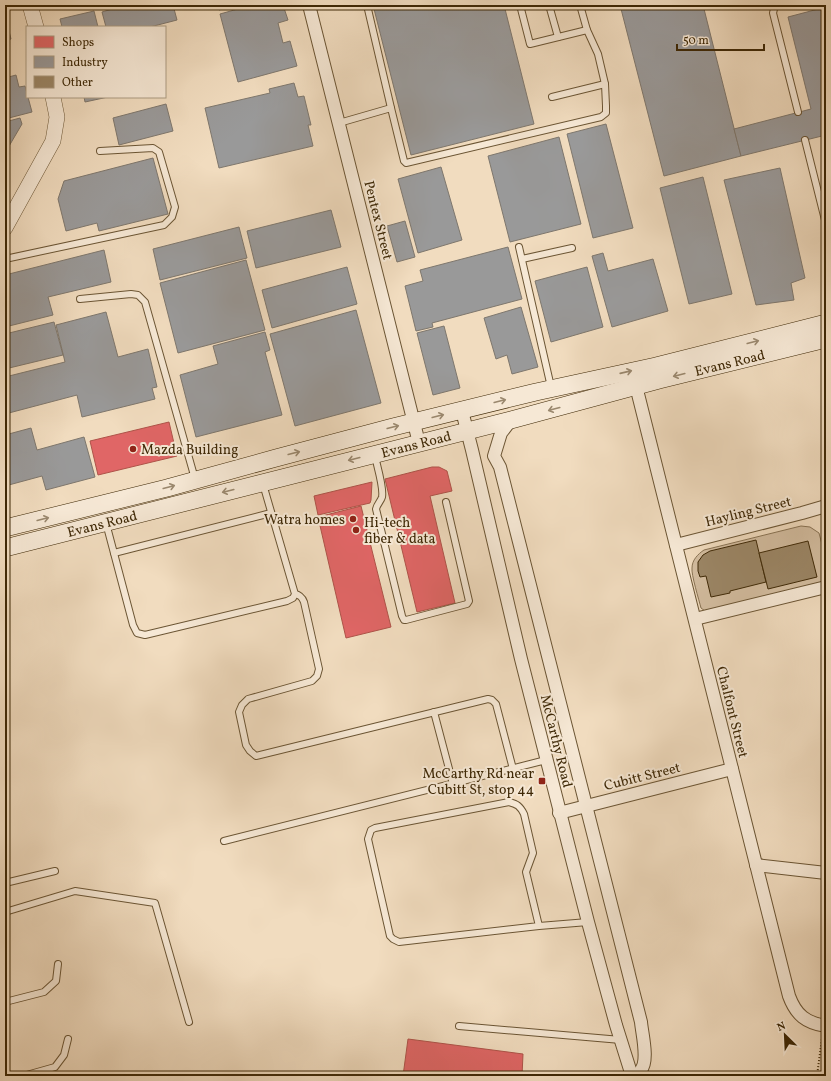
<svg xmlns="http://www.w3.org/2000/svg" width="831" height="1081" font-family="Vollkorn,serif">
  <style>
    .green { fill: #d3bda0; stroke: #887253 }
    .shops { fill: #e06666; stroke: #af5349 }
    .industry { fill: #999; stroke: #7e776d }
    .building { fill: #9b8666; stroke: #3e2806 }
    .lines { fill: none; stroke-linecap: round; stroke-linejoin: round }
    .service-casing { stroke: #6b5534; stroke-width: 8 }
    .minor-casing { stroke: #6b5534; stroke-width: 14 }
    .tertiary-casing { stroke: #6b5534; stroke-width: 16 }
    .secondary-casing { stroke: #3e2806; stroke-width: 18 }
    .path { stroke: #3e2806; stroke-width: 2; stroke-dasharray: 1 2; stroke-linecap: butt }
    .service { stroke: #f6e8d5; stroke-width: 6 }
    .minor { stroke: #f6e8d5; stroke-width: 12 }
    .tertiary { stroke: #f6e8d5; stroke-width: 15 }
    .secondary { stroke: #f6e8d5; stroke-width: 17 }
    .oneway { stroke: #9a886e }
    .poi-dot { fill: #8f2418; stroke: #f6e8d5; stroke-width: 1.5 }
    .labels { text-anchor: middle; stroke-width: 4; stroke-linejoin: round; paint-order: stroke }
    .street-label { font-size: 14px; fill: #3e2806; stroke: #f6e8d5 }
    .poi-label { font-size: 14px; fill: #3e2806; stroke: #f6e8d5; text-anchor: start }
  </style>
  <rect width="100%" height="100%" fill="#f1dcbf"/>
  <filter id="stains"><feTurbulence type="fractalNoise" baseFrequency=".005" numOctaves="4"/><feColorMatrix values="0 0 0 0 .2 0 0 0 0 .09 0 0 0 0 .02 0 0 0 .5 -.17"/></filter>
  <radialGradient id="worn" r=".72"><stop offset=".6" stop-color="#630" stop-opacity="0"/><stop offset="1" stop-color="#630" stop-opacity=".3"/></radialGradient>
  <!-- green -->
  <path class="green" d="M801,526L810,527L819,533L826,560V581L705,611L701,608C699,600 691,574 692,568C692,560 698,554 704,550Z"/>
  <!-- shops -->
  <g class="shops">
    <path d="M169,422L177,456L98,475L90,441Z"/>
    <path d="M432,467H439L447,471L452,491L430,496L455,603L417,612L385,479Z"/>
    <path d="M372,482L371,500L370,503L318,515L314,496Z"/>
    <path d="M361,506L391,627L346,638L318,517Z"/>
    <path d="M408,1039L523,1054L522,1076H403Z"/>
  </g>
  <!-- industry -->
  <g class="industry">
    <path d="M126,5H173L177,20L150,27H106L102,12Z"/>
    <path d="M217,5H237L219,10Z"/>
    <path d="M252,5H283L288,20L278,23L283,43L290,41L297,66L238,82L220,14Z"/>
    <path d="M373,5H504L534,124L411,155Z"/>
    <path d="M620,5H703L741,156L664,176Z"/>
    <path d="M826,7V135L741,156L734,129L811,109L788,17Z"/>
    <path d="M94,11L98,27H62L60,19Z"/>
    <path d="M5,15L11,39L5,41Z"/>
    <path d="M16,75L19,87L25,86L32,112L5,119V78Z"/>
    <path d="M294,83L298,97L304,96L311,125H308L313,146L219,168L205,108L270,93L269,89Z"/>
    <path d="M84,97H108L85,102Z"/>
    <path d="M166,104L173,131L119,145L113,118Z"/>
    <path d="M20,118L22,124L5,153V122Z"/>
    <path d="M606,124L633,228L593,238L567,134Z"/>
    <path d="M559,137L581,224L510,242L488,156Z"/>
    <path d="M153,158L168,214L99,231L97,223L66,231L58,199L64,181Z"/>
    <path d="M441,167L462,240L418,253L398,179Z"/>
    <path d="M780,168L805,278L791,283L794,300L756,305L724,180Z"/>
    <path d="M703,177L732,294L689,304L660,188Z"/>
    <path d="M331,210L341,247L256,268L247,231Z"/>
    <path d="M405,221L415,257L397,262L387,226Z"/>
    <path d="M239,227L247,258L160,280L153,249Z"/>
    <path d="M508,247L522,299L432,323L433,327L416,331L405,286L423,281L420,270Z"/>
    <path d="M104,250L111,282L48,297L53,315L5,327V281L9,274Z"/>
    <path d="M603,253L608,271L653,259L668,311L612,327L592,256Z"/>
    <path d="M246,260L265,330L178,353L160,283Z"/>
    <path d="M347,267L357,304L272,328L262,290Z"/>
    <path d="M587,267L603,327L551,342L535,281Z"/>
    <path d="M521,307L538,367L512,374L507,355L496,359L484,318Z"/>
    <path d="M356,310L381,403L295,426L270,334Z"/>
    <path d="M106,312L118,357L148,349L157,387L152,388L155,399L82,417L77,395L5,414V377L65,362L56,325Z"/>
    <path d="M54,322L63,355L5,369V334Z"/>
    <path d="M444,326L460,388L433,395L417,333Z"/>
    <path d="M265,332L270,350L265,352L282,415L196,437L180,375L218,364L213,346Z"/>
    <path d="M31,428L37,450L84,437L95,477L46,490L42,476L5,486V435Z"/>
  </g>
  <!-- building -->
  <g class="building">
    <path d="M756,540L766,582L730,591V593L711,597L706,576L700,577L698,571V562L703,555L710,551Z"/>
    <path d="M808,541L817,577L768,589L759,553Z"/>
  </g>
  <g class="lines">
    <defs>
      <g id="service">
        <path d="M367,5L391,108"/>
        <path d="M520,5L530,44L587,30"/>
        <path d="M549,5L558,37"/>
        <path d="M775,5L773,13L798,112"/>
        <path d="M552,97L605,84"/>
        <path d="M339,123L391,108L404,161L406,163L601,117L606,113V106L605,84L598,54L587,30L580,5"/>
        <path d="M805,140L826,224"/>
        <path d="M519,247L551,387"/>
        <path d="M5,259L164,225L172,217L175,207L159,152L153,148L100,151"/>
        <path d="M522,259L572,248"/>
        <path d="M80,299L131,294L138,295L145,302L195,479"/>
        <path d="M375,456C377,466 384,488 382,497C381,501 377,504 376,509L402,616L404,620H406L467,604L469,601L446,502"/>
        <path d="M106,523L133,625L137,633L145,635L287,601L293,598L295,594L263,484"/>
        <path d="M114,553L271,513"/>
        <path d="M295,594C300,595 302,597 304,602L319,669L317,676L312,681L248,699L242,705L239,712L246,745L250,751L256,756L488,699L492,700L496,704L513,769"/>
        <path d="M434,712L453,784"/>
        <path d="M224,841L546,760"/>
        <path d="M5,883L55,871"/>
        <path d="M5,912L75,891L155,903L189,1022"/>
        <path d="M539,926L526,872L533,853L524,814C520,806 517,804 509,802L375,828L371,830L368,839L390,936L393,939L399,942L539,926L588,922"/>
        <path d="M5,1002L44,992L56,981L58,964"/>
        <path d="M459,1026L621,1040"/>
        <path d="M23,1076L55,1067L64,1055L68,1039"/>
      </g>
      <g id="minor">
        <path d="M309,5L419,443"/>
        <path d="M636,386L789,996C796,1015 806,1023 826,1026"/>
        <path d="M462,411L472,450L521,659L588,922L616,1025L632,1076"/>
        <path d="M511,420L501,433L494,456L500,467L641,1022C642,1034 649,1060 641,1070C640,1072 637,1074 634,1076"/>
        <path d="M676,545L802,513L826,506"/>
        <path d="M695,619L826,587"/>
        <path d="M559,813L732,769"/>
        <path d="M756,865L826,873"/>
      </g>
      <g id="tertiary">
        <path d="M30,5L36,27"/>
        <path d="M5,228L53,141L57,117L53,97"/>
      </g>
      <g id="secondary">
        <path d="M5,528L167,488L276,458L393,427L536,392L656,366L826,323"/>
        <path id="s1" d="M5,548L511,420L659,380L826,339"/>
      </g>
    </defs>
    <!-- service casing -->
    <use href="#service" class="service-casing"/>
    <!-- minor casing -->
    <use href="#minor" class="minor-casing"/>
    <!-- tertiary casing -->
    <use href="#tertiary" class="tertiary-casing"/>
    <!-- secondary casing -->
    <use href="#secondary" class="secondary-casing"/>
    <!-- path -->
    <path class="path" d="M817,1076L822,1038"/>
    <!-- service -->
    <use href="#service" class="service"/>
    <!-- minor -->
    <use href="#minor" class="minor"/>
    <!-- tertiary -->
    <use href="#tertiary" class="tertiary"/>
    <!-- secondary -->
    <use href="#secondary" class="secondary"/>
  </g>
  <!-- one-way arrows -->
  <defs><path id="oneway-shaft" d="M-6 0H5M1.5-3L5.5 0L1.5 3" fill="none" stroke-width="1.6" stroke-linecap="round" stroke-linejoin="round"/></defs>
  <g class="oneway">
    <use href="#oneway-shaft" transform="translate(753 342) rotate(-14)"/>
    <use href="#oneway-shaft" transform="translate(626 372) rotate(-13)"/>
    <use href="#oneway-shaft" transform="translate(679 375) rotate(166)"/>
    <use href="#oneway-shaft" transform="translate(500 401) rotate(-14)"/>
    <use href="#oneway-shaft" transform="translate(554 409) rotate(165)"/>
    <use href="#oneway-shaft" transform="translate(438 416) rotate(-14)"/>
    <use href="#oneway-shaft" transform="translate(393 427) rotate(-14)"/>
    <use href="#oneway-shaft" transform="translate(294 453) rotate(-14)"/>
    <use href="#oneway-shaft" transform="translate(354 459) rotate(166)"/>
    <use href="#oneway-shaft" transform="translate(169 487) rotate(-15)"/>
    <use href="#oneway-shaft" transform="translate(228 491) rotate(166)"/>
    <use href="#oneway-shaft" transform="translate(43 519) rotate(-14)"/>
  </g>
  <!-- markers -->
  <g class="poi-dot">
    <circle cx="133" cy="449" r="4"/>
    <circle cx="353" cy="519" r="4"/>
    <circle cx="356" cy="530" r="4"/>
    <rect x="538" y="777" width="8" height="8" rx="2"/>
  </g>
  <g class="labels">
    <!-- street labels -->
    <g class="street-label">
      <text transform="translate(379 220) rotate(76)" y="5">Pentex Street</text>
      <text dy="5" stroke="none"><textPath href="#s1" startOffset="748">Evans Road</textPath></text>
      <text dy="5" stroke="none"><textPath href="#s1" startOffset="424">Evans Road</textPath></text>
      <text transform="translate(748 511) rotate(-14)" y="5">Hayling Street</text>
      <text dy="5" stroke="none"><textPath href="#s1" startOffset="100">Evans Road</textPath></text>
      <text transform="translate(733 712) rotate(76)" y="5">Chalfont Street</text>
      <text transform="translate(557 741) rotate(76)" y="5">McCarthy Road</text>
      <text transform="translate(642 776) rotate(-14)" y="5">Cubitt Street</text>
    </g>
    <!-- poi labels -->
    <g class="poi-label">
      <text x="141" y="454">Mazda Building</text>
      <text x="345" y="524" text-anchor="end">Watra homes</text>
      <text x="364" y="527">Hi-tech<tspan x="364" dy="16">fiber &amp; data</tspan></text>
      <text x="534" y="778" text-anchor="end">McCarthy Rd near<tspan x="534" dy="16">Cubitt St, stop 44</tspan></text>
    </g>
  </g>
  <!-- margin -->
  <rect width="831" height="1081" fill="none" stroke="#f1dcbf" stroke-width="20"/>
  <rect x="6" y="6" width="819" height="1069" fill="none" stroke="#3e2806" stroke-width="2"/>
  <rect x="10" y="10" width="811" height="1061" fill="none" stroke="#3e2806"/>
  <!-- legend -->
  <rect x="26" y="26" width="140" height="72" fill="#f6e8d5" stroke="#ac9b82"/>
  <rect x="34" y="36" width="20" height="12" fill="#e06666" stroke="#ac9b82"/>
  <text x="62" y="46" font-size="12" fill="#3e2806">Shops</text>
  <rect x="34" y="56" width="20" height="12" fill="#999999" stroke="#ac9b82"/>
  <text x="62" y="66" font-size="12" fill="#3e2806">Industry</text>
  <rect x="34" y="76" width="20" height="12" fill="#9b8666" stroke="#ac9b82"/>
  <text x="62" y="86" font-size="12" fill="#3e2806">Other</text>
  <!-- north arrow -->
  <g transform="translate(785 1035) rotate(336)" stroke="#f6e8d5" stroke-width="3" paint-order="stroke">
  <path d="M0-3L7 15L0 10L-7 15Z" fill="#3e2806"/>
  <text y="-6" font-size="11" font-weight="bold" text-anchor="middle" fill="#3e2806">N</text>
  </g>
  <!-- scale -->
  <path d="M677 44v6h87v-6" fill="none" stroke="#3e2806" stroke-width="2"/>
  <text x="683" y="44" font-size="12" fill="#3e2806" stroke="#f6e8d5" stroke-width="3" paint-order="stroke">50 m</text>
  <rect width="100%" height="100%" filter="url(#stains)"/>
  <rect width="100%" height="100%" fill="url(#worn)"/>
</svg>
